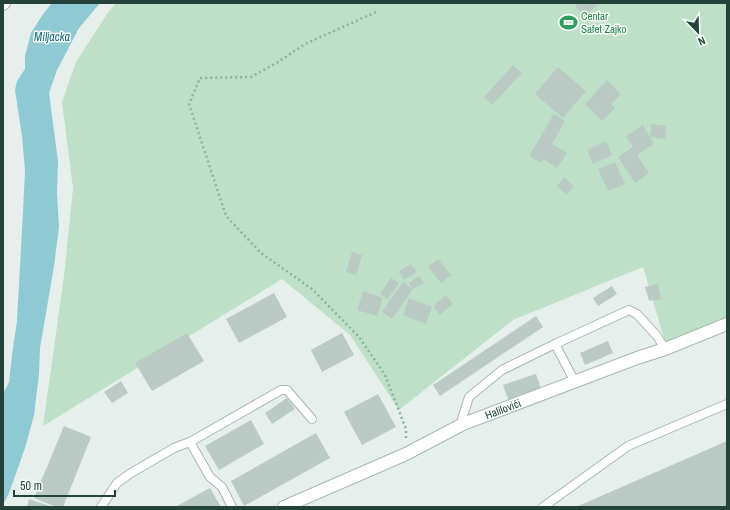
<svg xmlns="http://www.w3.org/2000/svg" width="730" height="510" font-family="'Archivo Narrow',sans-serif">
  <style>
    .green { fill: #bfe0c8 }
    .water { fill: #8ec9d4 }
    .building { fill: #bbcac4 }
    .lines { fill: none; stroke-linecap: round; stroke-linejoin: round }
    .service-casing { stroke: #a8b8b2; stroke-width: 10 }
    .minor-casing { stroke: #a8b8b2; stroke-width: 14 }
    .path { stroke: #86b3a5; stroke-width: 2.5; stroke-dasharray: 2 3; stroke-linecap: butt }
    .service { stroke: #fff; stroke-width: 8 }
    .minor { stroke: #fff; stroke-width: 12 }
    .labels { text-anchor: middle; stroke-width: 3; stroke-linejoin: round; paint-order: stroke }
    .leisure-label { font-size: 11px; fill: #27864d; stroke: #f7fbf9; text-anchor: start }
    .street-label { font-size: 11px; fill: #24423a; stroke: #f7fbf9 }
    .water-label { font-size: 12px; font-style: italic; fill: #1c6f80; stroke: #f7fbf9 }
  </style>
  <rect width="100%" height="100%" fill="#e6efeb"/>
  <!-- green -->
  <path class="green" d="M116,3H727V318L666,345L643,267L513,320L399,410L350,335L282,279L43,426L64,276L73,188L62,102L76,62L107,14Z"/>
  <!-- water -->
  <path class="water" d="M52,3H100L79,28L57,70L49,93L58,161L57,193L59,227L54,266L40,348L39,374L34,415L25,448L9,493L3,505V394L9,382L12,355L17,321L23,212L25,170L22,136L15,90L17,81L25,69V56L31,33L43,14Z"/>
  <!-- building -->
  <g class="building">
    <path d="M574,3H601L589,12L584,13L579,11Z"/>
    <path d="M513,65L522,73L492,105L484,97Z"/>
    <path d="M558,67L586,91L563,118L535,94Z"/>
    <path d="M607,80L621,94L611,104L615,108L602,121L585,104Z"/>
    <path d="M554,114L565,121L552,144L567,153L557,168L543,159L541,163L529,156Z"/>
    <path d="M651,124L666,126L665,139L650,137Z"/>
    <path d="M643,125L654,144L637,155L649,173L635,183L618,157L633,147L626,136Z"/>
    <path d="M606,141L612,155L593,164L587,150Z"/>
    <path d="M615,162L625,184L608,191L598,169Z"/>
    <path d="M564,177L574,186L567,195L557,186Z"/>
    <path d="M352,252L362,255L356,275L346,272Z"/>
    <path d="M438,259L451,275L441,283L428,267Z"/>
    <path d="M411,264L417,272L404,280L399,271Z"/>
    <path d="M419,276L424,283L413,289L392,319L382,312L403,282L413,289L409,283Z"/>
    <path d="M391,278L399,283L388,299L380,294Z"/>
    <path d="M658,284L661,299L649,301L645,287Z"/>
    <path d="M612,286L617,294L598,306L593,298Z"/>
    <path d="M363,291L383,298L377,316L357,310Z"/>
    <path d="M274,293L287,317L239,343L226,319Z"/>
    <path d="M446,295L453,304L440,315L433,306Z"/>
    <path d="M409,298L432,307L426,324L403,315Z"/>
    <path d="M536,316L543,327L440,396L433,385Z"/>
    <path d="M187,333L204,361L152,391L135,363Z"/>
    <path d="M342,333L354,355L322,372L311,350Z"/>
    <path d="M608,341L613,353L585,365L580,353Z"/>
    <path d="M536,374L542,391L509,402L503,385Z"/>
    <path d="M121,381L128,393L112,403L104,392Z"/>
    <path d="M378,394L396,427L362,445L344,412Z"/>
    <path d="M287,398L295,409L272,424L265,413Z"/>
    <path d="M251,420L264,444L219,470L205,446Z"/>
    <path d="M64,426L91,437L63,507H56L34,498Z"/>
    <path d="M316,433L330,458L244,506L231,481Z"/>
    <path d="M727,441V507H576Z"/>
    <path d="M210,488L221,507H175Z"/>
    <path d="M29,499L53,507H27Z"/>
  </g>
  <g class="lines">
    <defs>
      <g id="service">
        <path d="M555,344L575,382"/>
        <path d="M463,424L462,419L469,397L502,370L555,344L629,310L637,314L657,336L665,349"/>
        <path d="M190,442L281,390H287L312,419"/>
        <path d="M101,507L117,483L131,473L174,448L190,442L210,477L222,487L232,507"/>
        <path d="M543,507L628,446L727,404"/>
      </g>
      <g id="minor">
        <path d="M3,4L4,3"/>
        <path d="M284,507L406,454L463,424L637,358L665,349L727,324"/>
      </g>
    </defs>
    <!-- service casing -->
    <use href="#service" class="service-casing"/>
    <!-- minor casing -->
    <use href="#minor" class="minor-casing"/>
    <!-- path -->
    <path class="path" d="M376,12L305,44L278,62L251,77L200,78L189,104L226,216L261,253L312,289L359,337L385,375L406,429V441"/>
    <!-- service -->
    <use href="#service" class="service"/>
    <!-- minor -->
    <use href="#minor" class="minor"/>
  </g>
  <!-- icons -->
  <defs>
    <symbol id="stadium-bare" viewBox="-9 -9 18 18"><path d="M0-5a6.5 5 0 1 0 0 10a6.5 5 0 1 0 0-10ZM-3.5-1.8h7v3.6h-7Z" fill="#2e9e5b" stroke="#f7fbf9" stroke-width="2.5" paint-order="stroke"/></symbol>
  </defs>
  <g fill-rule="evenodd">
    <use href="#stadium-bare" x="556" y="10" width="25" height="25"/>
  </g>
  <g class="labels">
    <!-- leisure labels -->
    <g class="leisure-label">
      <text x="581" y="20">Centar<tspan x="581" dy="13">Safet Zajko</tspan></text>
    </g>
    <!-- street labels -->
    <g class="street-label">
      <text transform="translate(503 409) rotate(-21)" y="4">Halilovići</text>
    </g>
    <!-- water labels -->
    <g class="water-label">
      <text x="52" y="41">Miljacka</text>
    </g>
  </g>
  <!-- border -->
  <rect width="730" height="510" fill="none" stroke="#24423a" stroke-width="8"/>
  <!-- north arrow -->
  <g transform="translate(698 32) rotate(157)" stroke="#f7fbf9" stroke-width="3" paint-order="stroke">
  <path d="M0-3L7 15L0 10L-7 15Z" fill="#24423a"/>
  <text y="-6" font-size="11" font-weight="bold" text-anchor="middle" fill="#24423a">N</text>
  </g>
  <!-- scale -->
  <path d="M14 490v6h101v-6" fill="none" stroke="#24423a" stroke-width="2"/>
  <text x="20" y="490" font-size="12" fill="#24423a" stroke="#f7fbf9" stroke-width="3" paint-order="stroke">50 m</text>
</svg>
